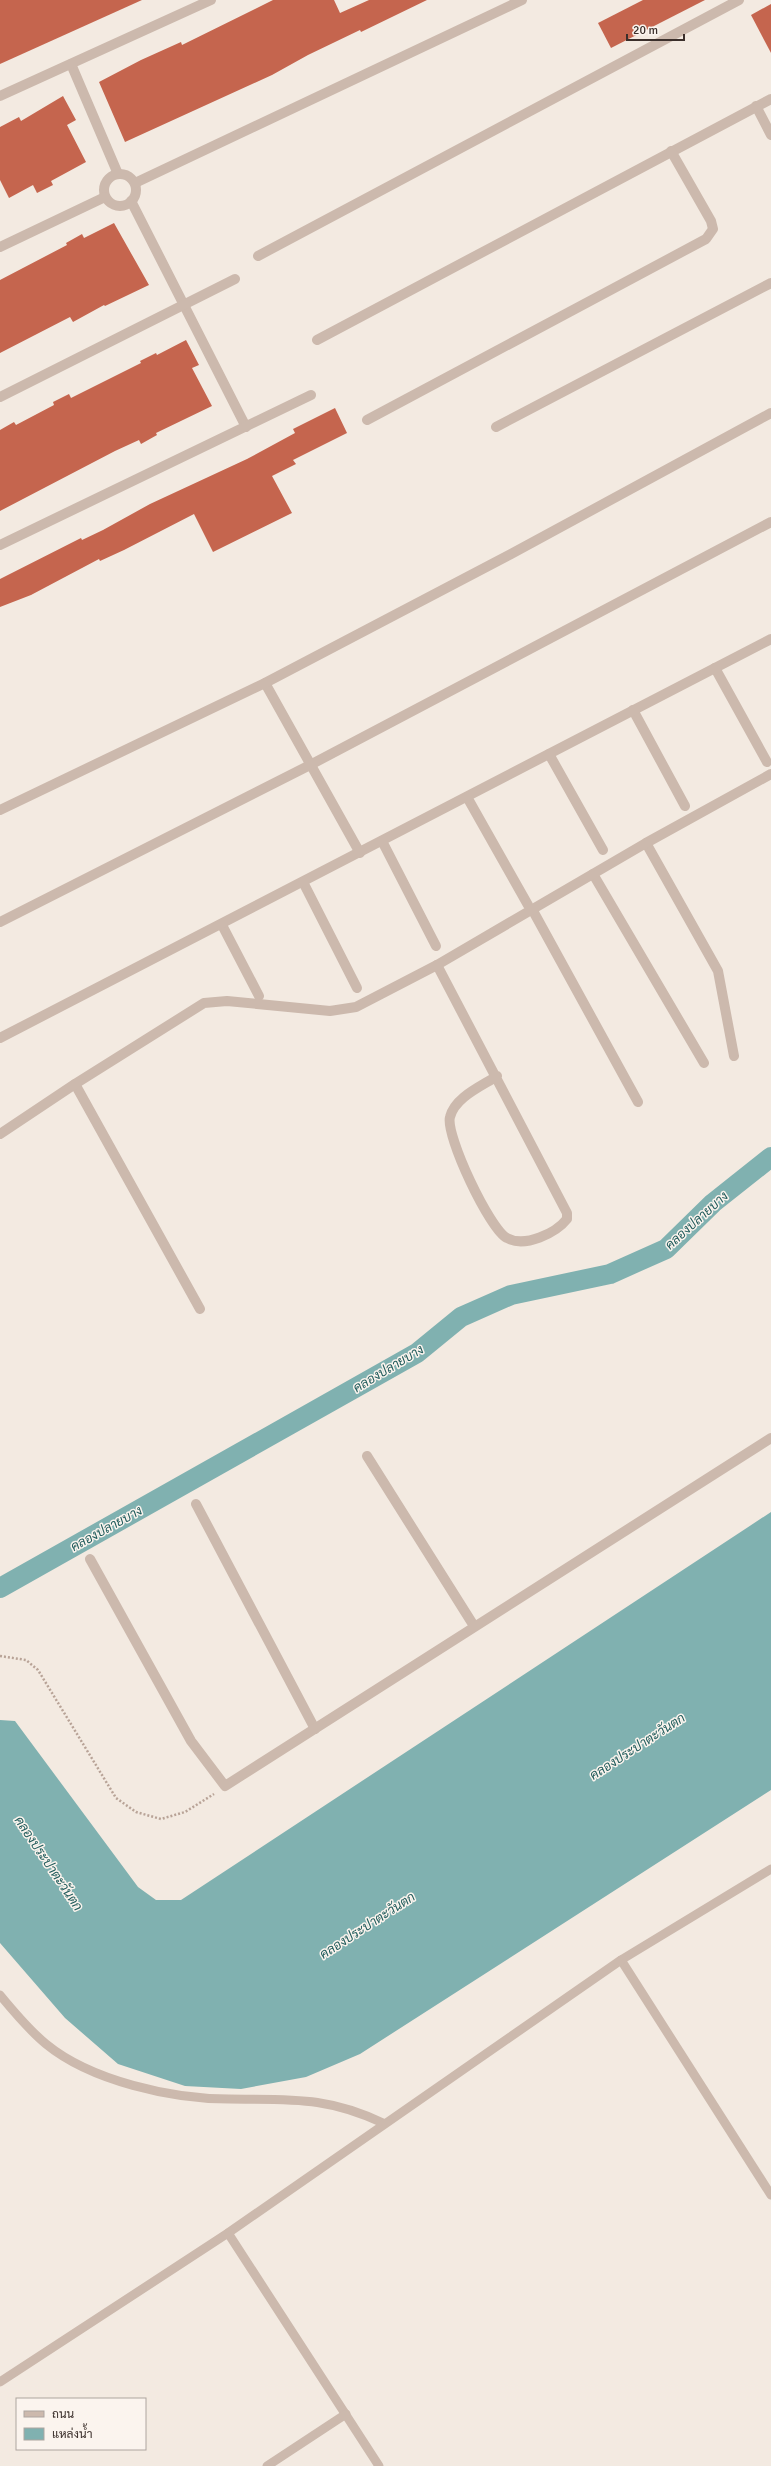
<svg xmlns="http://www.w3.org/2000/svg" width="771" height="2466" font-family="Signika,Sarabun,sans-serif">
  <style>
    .water { fill: #80b1b0 }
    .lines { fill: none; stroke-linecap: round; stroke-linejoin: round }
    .canal { stroke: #80b1b0; stroke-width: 20 }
    .building { fill: #c5654e }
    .path { stroke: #b8a397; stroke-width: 2.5; stroke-dasharray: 2 2; stroke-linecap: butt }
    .service { stroke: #ccb9ad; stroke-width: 9 }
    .minor { stroke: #ccb9ad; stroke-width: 10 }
    .labels { text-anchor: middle; stroke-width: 3; stroke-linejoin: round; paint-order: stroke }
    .water-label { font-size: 13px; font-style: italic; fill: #215c5c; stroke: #fbf4ee }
  </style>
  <rect width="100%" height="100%" fill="#f3eae1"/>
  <!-- water -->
  <path class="water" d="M771,1512V1790L360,2054L306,2077L241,2089L185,2086L118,2064L65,2018L0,1943V1720L15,1721L138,1887L156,1900H181Z"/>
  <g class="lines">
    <!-- canal -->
    <path class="canal" d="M0,1588L417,1353L461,1317L511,1295L610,1274L666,1249L713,1203L771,1157"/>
  </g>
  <!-- building -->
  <g class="building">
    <path d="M0,0H142L0,64Z"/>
    <path d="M273,0H334L340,13L369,0H427L361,32L360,30L308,55L272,75L125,142L99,82L141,60L181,42L182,45Z"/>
    <path d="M643,0H705L611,48L598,23Z"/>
    <path d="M771,4V53L751,15Z"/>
    <path d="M63,96L76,120L67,125L86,162L51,181L53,185L37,193L33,185L9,198L0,180V127L19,117L21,121Z"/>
    <path d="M114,223L149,285L105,306L104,305L73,322L70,317L0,353V280L67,245L66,243L82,234L84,238Z"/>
    <path d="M186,340L199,365L192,368L212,406L156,433L157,435L141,444L139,440L115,451L0,511V430L14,422L16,425L54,405L53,402L69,394L71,398L141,363L140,361L156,353L157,355Z"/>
    <path d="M335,408L347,433L293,460L296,464L272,476L292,513L213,552L194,514L124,550L100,561L99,559L31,595L0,607V579L81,538L82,540L103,530L150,504L247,459L295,433L293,429Z"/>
  </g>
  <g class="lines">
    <!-- path -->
    <path class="path" d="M0,1656L26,1660L38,1670L116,1798L136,1812L161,1819L185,1812L214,1794"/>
    <!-- service -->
    <g class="service">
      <path d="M621,1960L771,2195"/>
      <path d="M0,1995C14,2012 29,2030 46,2044C91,2081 172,2099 229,2099C291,2100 326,2096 383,2123"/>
      <path d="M228,2233L379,2466"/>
      <path d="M0,2382L228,2233L621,1960L771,1869"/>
      <path d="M267,2466L346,2414"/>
    </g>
    <!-- minor -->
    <g class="minor">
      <path d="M71,64L118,174"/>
      <path d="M0,96L211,0"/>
      <path d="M756,106L771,135"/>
      <circle cx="120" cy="190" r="16"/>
      <path d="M135,183L522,0"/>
      <path d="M131,201L246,427"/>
      <path d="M0,247L105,197"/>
      <path d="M258,256L739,0"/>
      <path d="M317,340L771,99"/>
      <path d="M0,397L235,279"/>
      <path d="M367,420L706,239L713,229L711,221L671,151"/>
      <path d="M496,427L771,283"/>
      <path d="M0,545L311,395"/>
      <path d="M715,668L767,762"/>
      <path d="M265,683L360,853"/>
      <path d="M633,710L685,806"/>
      <path d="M549,754L603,850"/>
      <path d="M467,797L528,905"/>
      <path d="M0,810L265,683L511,554L771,413"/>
      <path d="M382,841L436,946"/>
      <path d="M646,843L718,971L734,1056"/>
      <path d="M593,874L704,1063"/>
      <path d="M303,882L357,988"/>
      <path d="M532,909L638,1102"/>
      <path d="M0,922L312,764L771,522"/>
      <path d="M222,925L259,996"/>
      <path d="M437,965L567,1213V1219C556,1233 525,1248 507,1238C490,1230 445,1135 450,1117C455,1097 482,1086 497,1076"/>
      <path d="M0,1038L771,639"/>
      <path d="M75,1084L200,1309"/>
      <path d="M0,1134L75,1084L204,1003L227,1001L330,1011L356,1007L437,965L646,843L771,774"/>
      <path d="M367,1456L474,1626"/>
      <path d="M196,1504L315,1729"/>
      <path d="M90,1559L191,1741L225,1786L771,1438"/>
    </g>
  </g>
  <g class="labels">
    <!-- water labels -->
    <g class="water-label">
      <text transform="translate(696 1220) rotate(-42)" y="5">คลองปลายบาง</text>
      <text transform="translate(388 1368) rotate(-31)" y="5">คลองปลายบาง</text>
      <text transform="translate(106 1528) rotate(-29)" y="5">คลองปลายบาง</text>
      <text transform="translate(637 1746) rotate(-33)" y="5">คลองประปาตะวันตก</text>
      <text transform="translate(49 1863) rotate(56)" y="5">คลองประปาตะวันตก</text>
      <text transform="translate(367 1925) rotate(-33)" y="5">คลองประปาตะวันตก</text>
    </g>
  </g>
  <!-- legend -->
  <rect x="16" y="2398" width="130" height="52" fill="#fbf4ee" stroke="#aea5a0"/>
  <rect x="24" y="2411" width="20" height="6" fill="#ccb9ad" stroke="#aea5a0"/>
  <text x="52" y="2418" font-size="12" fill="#3b2f2b">ถนน</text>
  <rect x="24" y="2428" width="20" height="12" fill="#80b1b0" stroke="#aea5a0"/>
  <text x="52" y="2438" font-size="12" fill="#3b2f2b">แหล่งน้ำ</text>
  <!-- scale -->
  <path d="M627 34v6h57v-6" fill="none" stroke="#3b2f2b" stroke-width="2"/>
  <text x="633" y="34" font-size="12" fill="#3b2f2b" stroke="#fbf4ee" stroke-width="3" paint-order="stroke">20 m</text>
</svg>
